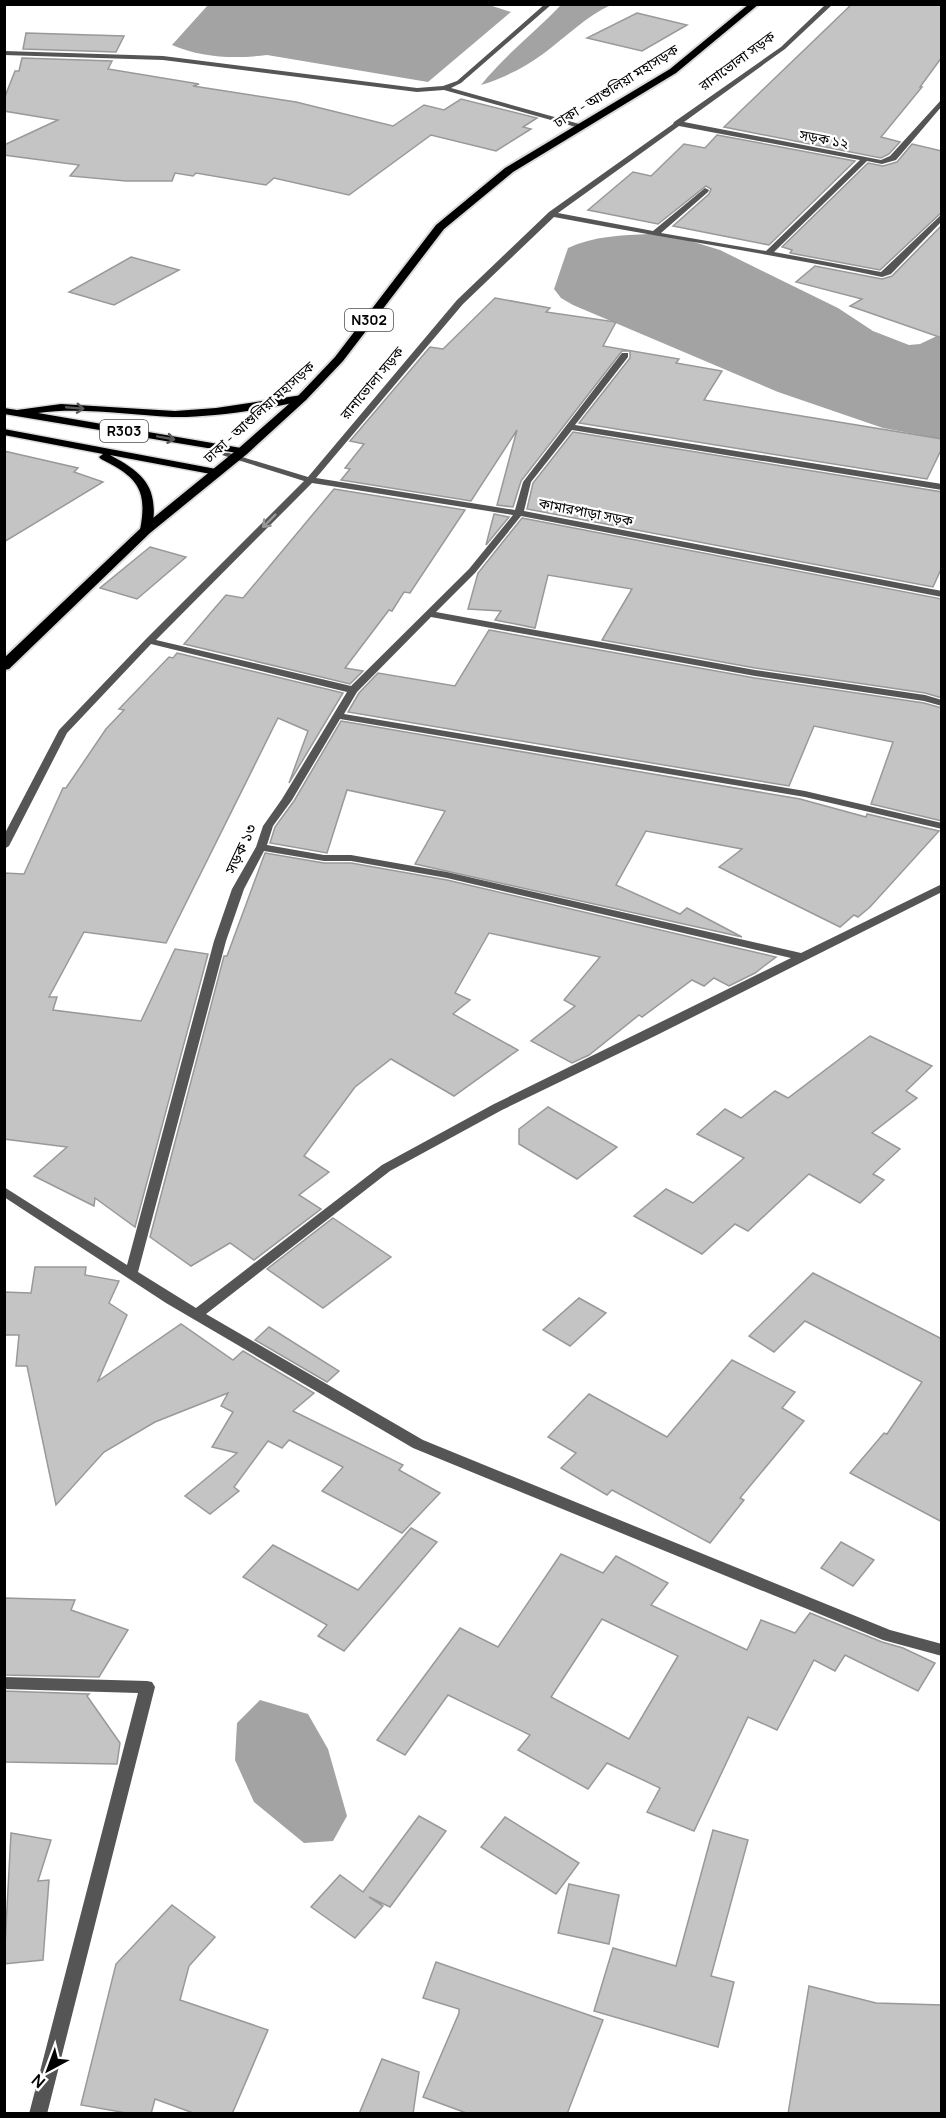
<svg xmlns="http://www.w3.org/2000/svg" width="946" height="2118" font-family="Manrope,'Noto Sans Bengali',sans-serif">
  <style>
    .water { fill: #a3a3a3 }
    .building { fill: #c4c4c4; stroke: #999; stroke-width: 1.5; fill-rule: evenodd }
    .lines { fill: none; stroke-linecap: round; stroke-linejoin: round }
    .primary-casing { stroke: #dbdbdb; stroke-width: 3 }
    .trunk-casing { stroke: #dbdbdb; stroke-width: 4 }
    .minor { fill: #555; fill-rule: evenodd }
    .primary { fill: #000; fill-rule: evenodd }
    .trunk { fill: #000; fill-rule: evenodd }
    .oneway { stroke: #595959 }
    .oneway2 { stroke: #999 }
    .labels { text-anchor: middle; stroke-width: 4.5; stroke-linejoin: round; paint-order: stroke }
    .far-street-label { font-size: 14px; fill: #000; stroke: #fff }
    .shield { fill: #fff; stroke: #4c4c4c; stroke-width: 1.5 }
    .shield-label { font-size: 14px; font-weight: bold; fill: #000 }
    .street-label { font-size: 15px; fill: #000; stroke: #fff }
  </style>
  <rect width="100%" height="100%" fill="#fff"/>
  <!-- water -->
  <g class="water">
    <path d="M486,4L511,12L428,82L267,55C235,59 202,58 172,45L208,5Z"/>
    <path d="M561,5H611C585,17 566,37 543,54C524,68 503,78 481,85C505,55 535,32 561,5Z"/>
    <path d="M649,234L674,236L720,250L838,308L873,331L909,345L920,344L941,334V439L883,428L778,392L573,305L561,298L554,289L568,248C593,236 623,235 649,234Z"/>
    <path d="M260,1700L308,1714L328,1749L347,1816L333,1841L304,1843L254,1802L235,1760L237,1723Z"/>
  </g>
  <!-- building -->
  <g class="building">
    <path d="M852,4H942V57L920,87H922L881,137L900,142L889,154L881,158L724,127Z"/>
    <path d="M637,13L687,25L642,51L587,38Z"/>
    <path d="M26,33L124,36L116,52L23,49Z"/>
    <path d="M22,58L112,61L108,69L199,84L193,86L296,102L393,126L424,105L444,110L461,99L537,118L523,127L531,129L496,151L431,135L349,195L274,178L266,185L196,173L193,176L175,173L172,181H126L70,176L79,165L4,155V145L58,120L4,111V99L15,71H19Z"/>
    <path d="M717,135L855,161L769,245L673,226L709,194L711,189L706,186L658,224L588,210L633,172L651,176L684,144L705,148Z"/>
    <path d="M912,144L942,151V212L880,270L790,253L792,250L782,247L868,163L883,166L897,162Z"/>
    <path d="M942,225V338L850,306L862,299L796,282L815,266L882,279L892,276Z"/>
    <path d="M131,257L179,270L114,305L69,292Z"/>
    <path d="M495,298L550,308L546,312L616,322L603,346L679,359L676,363L722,371L704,400L942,439V448L927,479L579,423L630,358V351H622L521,481L513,507L497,505L517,430L471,501L341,480L350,469L345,468L364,444L350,441L430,347L443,349Z"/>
    <path d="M573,432L942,492V567L933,587L527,509L533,483Z"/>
    <path d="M4,451L78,468L74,472L103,482L4,542Z"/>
    <path d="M334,489L465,510L410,593L404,592L392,611L389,610L345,668L363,671L350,684L184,644L226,595L243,598Z"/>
    <path d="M494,514L509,517L486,545Z"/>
    <path d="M522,518L942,599V698L925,693L755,668L602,640L632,589L548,575L535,628L495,620L501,611L468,609L478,573Z"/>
    <path d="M150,547L186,557L137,599L100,588Z"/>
    <path d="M489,630L755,678L924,703L942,708V821L871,804L893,742L814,726L789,786L348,712L359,693L378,673L455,686Z"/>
    <path d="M177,653L343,693L289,783L308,731L278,718L166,943L84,932L49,997H57L53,1010L141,1021L175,949L208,954L135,1227L95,1198L94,1206L34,1176L67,1147L4,1139V873L24,874L63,788H66L106,729L124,710L119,709L169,657L173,658Z"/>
    <path d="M341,721L800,799L866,817L867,814L939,831L870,907L858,917L854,915L840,927L719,867L742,849L646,831L616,885L680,914L687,908L742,937L415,864L445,811L347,790L327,853L270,843L275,827L294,801Z"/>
    <path d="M265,853L324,863H351L447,880L776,957L755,973L729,986L714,978L704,986L692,980L642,1017L639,1015L589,1055L572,1063L531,1041L575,1006L564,1000L600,957L489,933L455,993L470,1000L453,1014L518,1050L454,1096L391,1059L355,1087L304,1156L329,1172L299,1195L321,1209L254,1260L230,1243L191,1266L150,1237L224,956H227Z"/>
    <path d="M870,1036L932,1066L906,1091L917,1098L872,1133L900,1149L873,1174L884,1180L860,1203L809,1174L748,1231L735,1224L702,1254L634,1216L666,1189L693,1203L744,1158L697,1134L725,1109L741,1118L775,1091L788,1098Z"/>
    <path d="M548,1107L617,1147L577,1179L519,1144V1129Z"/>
    <path d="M333,1218L391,1257L323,1308L267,1269Z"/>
    <path d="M35,1267H86L85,1275L119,1281L109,1303L127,1315L98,1381L181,1324L233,1360L243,1351L314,1393L293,1411L403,1465L399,1470L440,1493L402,1533L322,1491L343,1467L289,1440L282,1448L268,1441L234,1487L239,1491L210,1514L185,1496L237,1453L212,1447L233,1412L221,1406L228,1393L155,1422L104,1452L56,1505L27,1366H16L19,1335H4V1292L31,1293Z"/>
    <path d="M813,1273L942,1339V1522L850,1473L884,1433L887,1434L922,1382L805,1321L774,1352L749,1336Z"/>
    <path d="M579,1298L606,1313L570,1346L543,1330Z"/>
    <path d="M269,1327L339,1371L327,1382L255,1340Z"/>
    <path d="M732,1360L795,1392L782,1408L804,1421L740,1498L744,1500L710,1543L612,1490L607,1495L561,1468L576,1453L548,1437L589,1394L667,1437Z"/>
    <path d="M411,1528L437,1542L344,1651L318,1636L327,1625L243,1577L273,1545L358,1590Z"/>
    <path d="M841,1542L874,1560L853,1586L821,1568Z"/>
    <path d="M561,1554L603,1573L616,1556L668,1583L651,1605L747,1650L761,1620L795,1633L810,1613L882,1642L903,1648L935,1663L918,1691L845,1655L835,1671L814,1660L777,1730L748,1717L694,1831L647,1812L660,1788L607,1763L588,1789L518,1750L530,1735L448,1695L405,1755L377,1740L460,1628L498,1647ZM602,1619L678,1656L629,1739L551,1697Z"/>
    <path d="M4,1598L75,1600L71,1610L128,1630L99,1677L4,1675Z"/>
    <path d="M4,1691L89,1694L87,1696L120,1743L117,1764L4,1762Z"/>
    <path d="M419,1816L446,1831L390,1907L369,1897L383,1906L355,1938L311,1907L340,1875L363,1892Z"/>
    <path d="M505,1817L579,1863L556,1894L481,1847Z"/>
    <path d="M713,1830L748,1840L711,1976L734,1982L718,2047L594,2011L613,1948L676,1966Z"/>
    <path d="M11,1833L51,1840L38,1881L49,1880L43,1960L4,1964Z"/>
    <path d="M569,1884L619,1895L609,1944L558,1933Z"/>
    <path d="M172,1905L215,1937L189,1966L180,2000L268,2030L232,2114H196L155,2099L151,2114H132L81,2105L116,1964Z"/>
    <path d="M436,1962L603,2020L567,2114H469L423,2097L459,2013V2009L423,1998Z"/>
    <path d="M809,1986L876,2003L942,2005V2114H788Z"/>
    <path d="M382,2059L419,2072L413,2114H359Z"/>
  </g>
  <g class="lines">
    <defs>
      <g id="primary">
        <path d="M302,395L307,398L306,400C269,409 209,418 172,417C127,415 82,407 38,413L247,449L248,451L243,454L4,414V408L17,410L61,404L175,411L216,408Z"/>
        <path d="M4,429L216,469L222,472L216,475L110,455C146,474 159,489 152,530L146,533L140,530C148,489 137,477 101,459L99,457L103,454L4,435Z"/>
      </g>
      <path id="trunk" d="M749,4H759L676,73L513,172L444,229L343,361L306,400L247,454L150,533L9,669L4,670V658L142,527L239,448L298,396L335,357L436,225L505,168L670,69Z"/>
    </defs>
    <!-- primary casing -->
    <use href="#primary" class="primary-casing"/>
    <!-- trunk casing -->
    <use href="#trunk" class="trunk-casing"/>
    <!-- minor -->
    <g class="minor">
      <path d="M545,4H552L461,83L451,88L583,125V129L444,90L417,92L163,60L4,55V51L163,56L417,88L443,86L457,81Z"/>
      <path d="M826,4H833L785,49L684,122L881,160L890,156L942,99V106L896,160L882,164L867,161L774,252L881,272L942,214V221L891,274L882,277C773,254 663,238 554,217L463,304L316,478L515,510L523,482L622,353H628V357L575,425L942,484V490L572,430L531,482L524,511L942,591V597L521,516L475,573L436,612L755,670L925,695L942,700V706L924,701L755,676L431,617L357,692L344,714L805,791L942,823V829L805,797L340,719L292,800L273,826L267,845L324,855H351L447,872L801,953L942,884V892L655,1036L502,1110L390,1171L206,1314L423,1440L890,1630L942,1644V1656L883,1640L413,1448L166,1303L4,1197V1187L127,1265L214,941L232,889L256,847L263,826L282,799L347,692L151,644L67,733L9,846L4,849V835L59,730L146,639L304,481L222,455L223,453H229L308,477L457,300L549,212L673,124L674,122L781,47ZM679,126L860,160L766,251L661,233L708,192L709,190L705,188L653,231L558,213ZM312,483L513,515L469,569L351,686L156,640ZM264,851L324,861H351L447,878L791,958L494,1104L382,1165L196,1308L138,1272L226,941L244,889Z"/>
      <path d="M4,1677L147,1681L152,1682L155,1687L47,2114H29L138,1693L4,1689Z"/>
    </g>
    <!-- primary -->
    <use href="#primary" class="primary"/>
    <!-- trunk -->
    <use href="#trunk" class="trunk"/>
  </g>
  <!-- one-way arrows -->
  <defs><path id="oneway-shaft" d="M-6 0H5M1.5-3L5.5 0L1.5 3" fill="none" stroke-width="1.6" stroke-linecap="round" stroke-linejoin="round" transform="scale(1.5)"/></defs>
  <g class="oneway">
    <use href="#oneway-shaft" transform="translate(75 408) rotate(5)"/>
    <use href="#oneway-shaft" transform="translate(166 438) rotate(10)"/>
  </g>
  <use class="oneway2" href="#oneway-shaft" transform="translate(269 521) rotate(135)"/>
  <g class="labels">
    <!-- far-street labels -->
    <g class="far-street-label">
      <text transform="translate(737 61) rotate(-36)" y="5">রানাভোলা সড়ক</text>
      <text transform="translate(616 86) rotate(-32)" y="5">ঢাকা - আশুলিয়া মহাসড়ক</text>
      <text transform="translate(824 139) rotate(11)" y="5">সড়ক ১২</text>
      <text transform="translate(372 383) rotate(-50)" y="5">রানাভোলা সড়ক</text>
      <text transform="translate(259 412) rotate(-42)" y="5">ঢাকা - আশুলিয়া মহাসড়ক</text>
      <text transform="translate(586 512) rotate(11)" y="5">কামারপাড়া সড়ক</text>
    </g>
    <!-- shield labels -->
    <g class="shield">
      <rect x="345" y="309" width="48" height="22" rx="4.5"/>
      <rect x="100" y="420" width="48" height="22" rx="4.5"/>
    </g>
    <g class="shield-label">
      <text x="369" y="325">N302</text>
      <text x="124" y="436">R303</text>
    </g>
    <!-- street labels -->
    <g class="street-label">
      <text transform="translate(241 849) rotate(-65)" y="5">সড়ক ১৩</text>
    </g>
  </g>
  <!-- border -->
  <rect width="946" height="2118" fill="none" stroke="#000000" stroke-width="12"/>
  <!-- north arrow -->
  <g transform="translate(48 2070) rotate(221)" stroke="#ffffff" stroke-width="4.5" paint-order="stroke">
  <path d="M0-4.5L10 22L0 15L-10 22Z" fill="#000000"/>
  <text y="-9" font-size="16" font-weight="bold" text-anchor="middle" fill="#000000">N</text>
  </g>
</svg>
